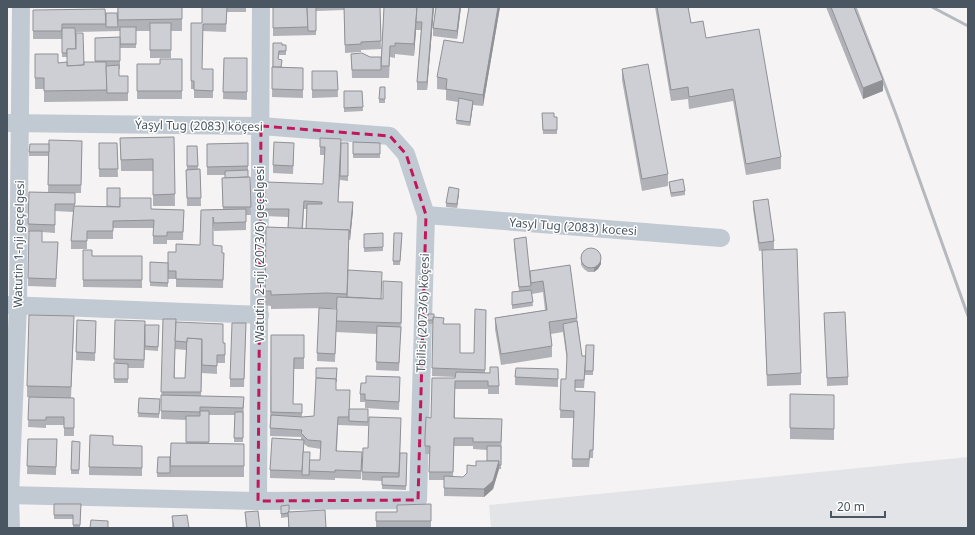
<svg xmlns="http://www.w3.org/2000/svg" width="975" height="535" font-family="'Noto Sans',sans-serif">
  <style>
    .airport { fill: #e2e4e7 }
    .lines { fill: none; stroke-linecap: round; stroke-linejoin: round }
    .minor { stroke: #c1cad2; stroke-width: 18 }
    .rail { stroke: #b5b8bd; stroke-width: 3 }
    .wall { fill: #b0b2b7; fill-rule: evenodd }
    .shaded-wall { fill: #909195 }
    .building { fill: #cdcfd5; stroke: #909195 }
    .marked { fill: none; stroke: #c2185b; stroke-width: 3; stroke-dasharray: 8 5; stroke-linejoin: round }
    .labels { text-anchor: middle; stroke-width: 3; stroke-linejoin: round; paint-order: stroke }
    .street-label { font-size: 12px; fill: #4a5661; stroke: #fff }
  </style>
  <rect width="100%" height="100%" fill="#f5f3f3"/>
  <!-- airport -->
  <path class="airport" d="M968,457V528H491L489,505Z"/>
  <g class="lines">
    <!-- minor -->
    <g class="minor">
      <path d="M7,123L261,126L390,136L406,154L426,215L418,500L258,501L7,495"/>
      <path d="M426,215L721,238"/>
      <path d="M7,305L260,315"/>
      <path d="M258,501L261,7"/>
      <path d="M11,528L10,496L18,305L21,7"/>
    </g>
    <!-- rail -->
    <g class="rail">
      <path d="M855,7L897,117L968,316"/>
      <path d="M932,7L968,26"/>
    </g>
  </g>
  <!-- wall -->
  <g class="wall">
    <path d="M118,7H182V31H171V58H150V31H136V48H120V69H119V76H128V101L44,102V89H35V54L58,63L67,62V57H62V38V39H33V10L106,13H117ZM120,31V37L95,38V62L84,65L76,32Z"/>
    <path d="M202,7H246V12H227L226,32L203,31L202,69H213V98H194V89H191V23H202Z"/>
    <path d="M273,7H380L381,49L361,50V52L345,53L344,10L316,11V35L273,36Z"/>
    <path d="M384,7H434L427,90H417V82L421,30H416L414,56L395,54V58L390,57L389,78H352L351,54L370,57H381Z"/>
    <path d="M436,7H461L457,39L433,36V28Z"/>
    <path d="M500,7L483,106L473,105L470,126L456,124L458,102L446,100V90L437,89V77L463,43Z"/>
    <path d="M655,7H688L691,23L706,38L781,157V169L746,175L733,101L689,109L688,99L671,101Z"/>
    <path d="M826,7H854L883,91L863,99Z"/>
    <path d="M273,43L286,45V55H279L278,59L282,67L303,68V98L272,97Z"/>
    <path d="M224,58H247V100L223,99Z"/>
    <path d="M182,59V99H137V64H160Z"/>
    <path d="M622,69L668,174V186L642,191L622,80Z"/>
    <path d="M312,71H337L338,97L312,98Z"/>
    <path d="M385,87V103H379V99Z"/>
    <path d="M344,91H362L363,111L344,112Z"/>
    <path d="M542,113L554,117H557V134H543Z"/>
    <path d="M174,137L175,206H153V171H121L120,138Z"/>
    <path d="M320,138L341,143H348V181L340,180V178L338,202L353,210L350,240H349L348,270L382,280L381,299L402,293L399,371L376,370L377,334L336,332L335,362L317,361V353L337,308H326L271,309V306L265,305L266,227L288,228V217L264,216V209L323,184L325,155H320ZM304,209H307L306,229H303Z"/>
    <path d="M82,141L81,193H75V206H107L120,198L151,209L184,210L183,240H167V244H153V228H113V239H87V249H71V241L73,212L55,211V233L42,232V242H58L56,287L28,286L29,232H28L29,192H48L49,156H29V152L49,144Z"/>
    <path d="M353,142L380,143V158H353Z"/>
    <path d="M99,143H117L118,177H99Z"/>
    <path d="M248,143V177H250L251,215H246V230L214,231L213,224V245L222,253H224L223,288L176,287V279H168V276V287L150,286V262L168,263L176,252L200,245L201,210L223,209L222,178H225V175H207V144Z"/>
    <path d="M187,146H197L198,169H200L201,206H187L186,170L187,169Z"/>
    <path d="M294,151L293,174L273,173V165Z"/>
    <path d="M669,182L685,191V195L671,197L669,186Z"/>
    <path d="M459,193L457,208L446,207V203Z"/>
    <path d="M753,201L774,241V249L759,251L753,209Z"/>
    <path d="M364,234L383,247V251L364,252Z"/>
    <path d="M402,238L400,265H393V261Z"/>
    <path d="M514,239L530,274L570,265L577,318L582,356H586L594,345L593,375H585L584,388H575V391L595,392L593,458H590L589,467H572L574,418H560L561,379H566L567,361L563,332L551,334L552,346V357L501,365L495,329V318L545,310L543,292L532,294L533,306L512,309V292L519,291L514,246Z"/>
    <path d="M83,250L92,256H142V288L83,287Z"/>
    <path d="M762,250L801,373V385L767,386Z"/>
    <path d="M581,256L601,264L598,269L594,272H588L584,269L581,265Z"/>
    <path d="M486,310L485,373L499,386V394H488V389H455V418L502,419L501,469H499L493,489L484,497L444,496V480H429V454H425V437L431,418L455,378V377L432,376L433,324H428V314L444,324L460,353H474ZM454,446H473V449L487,450V461L476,466L463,477H453Z"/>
    <path d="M824,313L848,377V385L827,386Z"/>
    <path d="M163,319L176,322L223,343H225V363H217V374L202,373V369L201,396L244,397L243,442H234L235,415H209V443L244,444V477H157L158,457H170L186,443V420L161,419ZM175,349L186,350L185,378H175Z"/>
    <path d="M77,320L96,321L95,361L76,360Z"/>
    <path d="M115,320L145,325H159L158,351L145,350L144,368H128V383H114Z"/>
    <path d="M246,323L244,387H230V379Z"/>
    <path d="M74,328L71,398H74V436H64V425H46V428L28,427L29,397H27V386Z"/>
    <path d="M271,335H304V369H294L293,404H302V417L314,416L336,390L349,409H368V426L338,425L337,451L362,460L361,479L335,478V480L270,478V470L301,440V437L270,436ZM304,444L308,447L321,449L320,460H310L304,452Z"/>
    <path d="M558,369V387L515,385V377Z"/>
    <path d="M400,385L399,410L365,408V402H360V394Z"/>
    <path d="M834,395V440L790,439V428Z"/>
    <path d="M139,398L160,399L159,418L138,417Z"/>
    <path d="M401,426L400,453H407L406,490L382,489V481L362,480V472L368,448Z"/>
    <path d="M28,439H57L56,475L27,474Z"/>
    <path d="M72,441L80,442L79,474H71Z"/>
    <path d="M113,445L142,446V476L89,475V467Z"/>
    <path d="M54,504H81L80,528H73V519H54Z"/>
    <path d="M431,504V528H376V512H397Z"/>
    <path d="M281,506L289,511L326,528H288V517L281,518Z"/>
    <path d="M245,512L260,528H246Z"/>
    <path d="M172,516L189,528H172Z"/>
  </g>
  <!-- shaded-wall -->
  <g class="shaded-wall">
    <path d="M417,7L416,30L414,56V44Z"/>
    <path d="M433,7H434L427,90V82Z"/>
    <path d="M460,7H461L457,39V31Z"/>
    <path d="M498,7H500L483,106V95Z"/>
    <path d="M883,80V91L863,99V88Z"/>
    <path d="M473,101V105L470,126V122Z"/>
    <path d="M459,189V193L457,208V204Z"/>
    <path d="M353,202V210L350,240V232Z"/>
    <path d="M349,230V245L347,301Z"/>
    <path d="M601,260V264L598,269L594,272V268Z"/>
    <path d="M402,282V293L401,335V323Z"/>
    <path d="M499,461V469L493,489L484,497V489Z"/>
  </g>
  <!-- building -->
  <g class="building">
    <path d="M118,7H182V19L118,20Z"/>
    <path d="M202,7H227L226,24H203L202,69H213V91L194,90V81H191V23H202Z"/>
    <path d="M273,7H307L308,27L273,28Z"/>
    <path d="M307,7H316V31H308Z"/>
    <path d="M344,7H380L381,41L361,42V44L345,45Z"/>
    <path d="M384,7H417L414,44L395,43V46H390L389,66H381Z"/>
    <path d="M417,7H433L427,82H417L422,22H416Z"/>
    <path d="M436,7H460L457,31L433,28Z"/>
    <path d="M469,7H498L483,95L446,89L447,79L437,77L444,40L463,43Z"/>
    <path d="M657,7H688L691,23L703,21L706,38L759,29L781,157L746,164L733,89L689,97L688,87L671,90Z"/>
    <path d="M831,7H854L883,80L863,88Z"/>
    <path d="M105,9L106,24H62V31H33V10Z"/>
    <path d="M106,13H117L118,27H106Z"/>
    <rect x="150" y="23" width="21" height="27"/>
    <rect x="120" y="27" width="16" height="17"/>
    <path d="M62,28H75L76,49H67V53H62Z"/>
    <path d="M76,33H83L84,65L67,66V49H76Z"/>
    <path d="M120,37V61H95V38Z"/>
    <path d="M273,43H282V45H286V51H279L278,59L282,60L281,67H273Z"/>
    <path d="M362,53L370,57H381V70H352L351,54Z"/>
    <path d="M35,54H58V63L67,62V66L84,65V62H106L107,90L44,91V78H35Z"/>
    <path d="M224,58H247V92H223Z"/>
    <path d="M160,59H182V91H137V64H160Z"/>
    <path d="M648,64L668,174L642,179L622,69Z"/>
    <path d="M119,65V76H128V93H107L106,66Z"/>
    <path d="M272,67L303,68V90L272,89Z"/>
    <path d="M312,71H337L338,90H312Z"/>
    <path d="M380,87H385V99H379Z"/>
    <path d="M344,91H362L363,107L344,108Z"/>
    <path d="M459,98L473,101L470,122L456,120Z"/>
    <path d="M542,113H554V117H557V130H543Z"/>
    <path d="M174,137L175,194L153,195V159L121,160L120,138Z"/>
    <path d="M320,138L341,139L338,202H353L350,232H349V230L306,229L307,204H322V202L304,201L302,229L288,228L289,209H264L266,182L323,184L325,147H320Z"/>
    <path d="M49,140L82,141L81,185H48Z"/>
    <path d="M274,142L294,143L293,166L273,165Z"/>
    <path d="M353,142L380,143V154H353Z"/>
    <path d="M99,143H117L118,169H99Z"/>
    <path d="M248,143V166L207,167V144Z"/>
    <path d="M341,143H348V176H340Z"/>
    <path d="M30,144H49V152H29Z"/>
    <path d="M187,146H197L198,166H187Z"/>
    <path d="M200,169L201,198H187L186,170Z"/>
    <path d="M248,170V177L225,178V171Z"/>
    <path d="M250,177L251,207H223L222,178Z"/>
    <path d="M683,179L685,191L671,193L669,182Z"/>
    <path d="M449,187L459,189L457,204L446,203Z"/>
    <path d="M107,188H120V207L107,206Z"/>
    <path d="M29,192L75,193V204H55V225L28,224Z"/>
    <path d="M120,198H151V209L184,210L183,232H167V236H153L154,220L113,221V231H87V241H71L74,206L120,207Z"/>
    <path d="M768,199L774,241L759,243L753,201Z"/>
    <path d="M246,209V222L214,223L213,217V245L222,246V253H224L223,280L176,279V271H168V252H176V244L200,245L201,210Z"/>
    <path d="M266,227L349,230L347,294L326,293L271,295V291H265Z"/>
    <path d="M29,231H42V242H58L56,279L28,278Z"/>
    <path d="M383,233V247L364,248V234Z"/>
    <path d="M394,233H402L400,261H393Z"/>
    <path d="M526,237L531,286L519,287L514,239Z"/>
    <circle cx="591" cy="258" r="10"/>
    <path d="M797,249L801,373L767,375L762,250Z"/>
    <path d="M83,250H92V256H142V280H83Z"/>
    <path d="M150,262L168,263V283L150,282Z"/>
    <path d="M570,265L577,318L549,322L552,346L501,354L495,318L547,310L543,281L531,283L530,271Z"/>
    <path d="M348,270L382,272L381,299L347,297Z"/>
    <path d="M383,281L402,282L401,323L336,321L337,297L383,299Z"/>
    <path d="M531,290L533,302L512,305V292Z"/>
    <path d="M319,308L337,309L335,354L317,353Z"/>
    <path d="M475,309L486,310L485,370L432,368L433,317L444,318L443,324H460V353H474Z"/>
    <path d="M845,312L848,377L827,378L824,313Z"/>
    <path d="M428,314H434V317H433V320H428Z"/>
    <path d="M29,315L74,316L71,387L27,386Z"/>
    <path d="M163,319H176L174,378H185L187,338L202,339L201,392H161Z"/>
    <path d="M77,320L96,321L95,353L76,352Z"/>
    <path d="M115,320L145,321L144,360L114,359Z"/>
    <path d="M577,321L582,356H586L585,367L584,380H575V391L595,392L593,450H590L589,459H572L574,411L560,410L561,379H566L567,355L563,324Z"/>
    <path d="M176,322L223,324V343H225V355H217V366L202,365V339L187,338V342L175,341Z"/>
    <path d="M232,323H246L244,379H230Z"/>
    <path d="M145,325H159L158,347L145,346Z"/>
    <path d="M377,326L401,327L399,363L376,362Z"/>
    <path d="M271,335H304V358H294L293,404H302V413L271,412Z"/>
    <path d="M586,345H594L593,371H585Z"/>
    <path d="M114,363L128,364V379H114Z"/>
    <path d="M490,367H498L499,386H488V381H455L454,418L502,419L501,442H473V438H454L453,472H429L430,446H425V437L426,417L431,418L432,378H455L456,372L490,373Z"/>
    <path d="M316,368H337L336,382V379L316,378Z"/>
    <path d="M516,368L558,369V379L515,377Z"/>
    <path d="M366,376L400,377L399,402L365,400V394H360L361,383H366Z"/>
    <path d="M316,378L336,379V390H350L349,417H338L336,451L362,452L361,471L335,470V472L309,471V460H320L321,441L308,440L301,433L302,430L270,428L271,415L302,417L314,416Z"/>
    <path d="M790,394L834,395V429L790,428Z"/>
    <path d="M161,395L244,397L243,408L200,407V412L161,411Z"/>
    <path d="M29,397L74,398V428H64V417H46V420H28Z"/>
    <path d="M139,398L160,399L159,414L138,413Z"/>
    <path d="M349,409H368V422L349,421Z"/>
    <path d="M200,411H209V442H186V416H200Z"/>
    <path d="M235,412H243V438H234Z"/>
    <path d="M369,417L401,418L399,473L362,472L363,448H368Z"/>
    <path d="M90,435L113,436V445L142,446V468L89,467Z"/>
    <path d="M272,438L304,440L302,471L270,470Z"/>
    <path d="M28,439H57L56,467L27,466Z"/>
    <path d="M72,441L80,442L79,470H71Z"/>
    <path d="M171,443L244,444V466H170Z"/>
    <path d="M487,446H501V465H499V461H487Z"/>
    <path d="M303,452H310L309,475H302Z"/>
    <path d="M400,453H407L406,486L382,485V477H399Z"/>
    <path d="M158,457H170V473H157Z"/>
    <path d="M476,461H499L493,481L484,489L444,488V476L463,477L467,473V465L476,466Z"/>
    <path d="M54,504H81L80,525H73V515H54Z"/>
    <path d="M431,504V521H376V512H397V505Z"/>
    <path d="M289,505V511L288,512V513L281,514V506Z"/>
    <path d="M325,510L326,528H289L288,512Z"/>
    <path d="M258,511L260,528H247L245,512Z"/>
    <path d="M187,515L189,528H174L172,516Z"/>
    <path d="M91,520L108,521V528H90Z"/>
  </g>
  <!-- marked area -->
  <path class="marked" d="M261,126L390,136L406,154L426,215L418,500L258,501Z"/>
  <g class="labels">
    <!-- street labels -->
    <g class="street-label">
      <text transform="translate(199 126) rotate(1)" y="4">Ýaşyl Tug (2083) köçesi</text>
      <text transform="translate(573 227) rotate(4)" y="4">Yasyl Tug (2083) kocesi</text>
      <text transform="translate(19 244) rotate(-89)" y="4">Watutin 1-nji geçelgesi</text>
      <text transform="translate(260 254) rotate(-90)" y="4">Watutin 2-nji (2073/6) geçelgesi</text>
      <text transform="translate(423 313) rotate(-88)" y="4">Tbilisi (2073/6) köçesi</text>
    </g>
  </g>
  <!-- border -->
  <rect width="975" height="535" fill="none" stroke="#4a5661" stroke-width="16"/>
  <!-- scale -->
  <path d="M831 511v6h54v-6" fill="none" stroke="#4a5661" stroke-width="2"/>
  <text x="837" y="511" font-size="12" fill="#4a5661" stroke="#ffffff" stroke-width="3" paint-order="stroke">20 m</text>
</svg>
